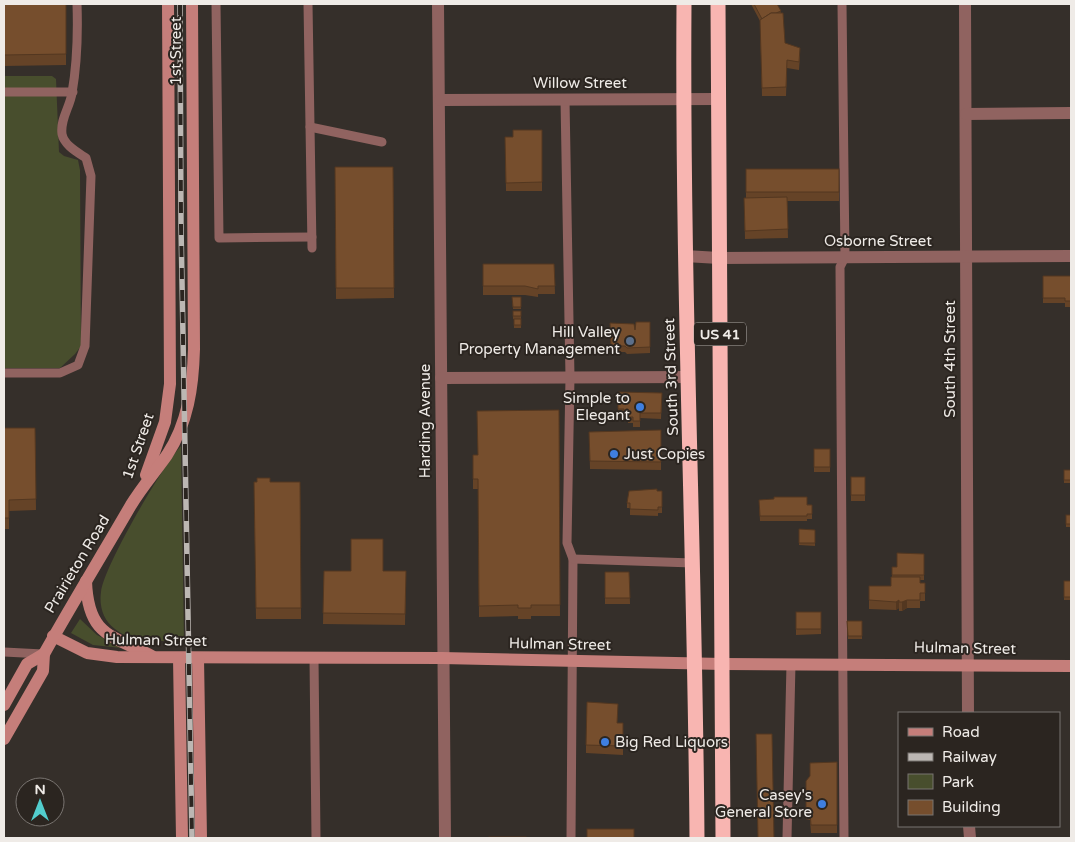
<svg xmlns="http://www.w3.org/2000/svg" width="1075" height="842" font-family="'Varela Round',sans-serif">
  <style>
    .green { fill: #484e2d }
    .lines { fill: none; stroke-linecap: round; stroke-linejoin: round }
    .lane { stroke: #906360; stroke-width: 9 }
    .street { stroke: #906360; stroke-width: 12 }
    .secondary { stroke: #c57e7a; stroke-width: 12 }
    .highway { stroke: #f8b5b1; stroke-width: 15 }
    .rail-casing { stroke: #bcb7b3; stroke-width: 5.5 }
    .rail { stroke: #2b2520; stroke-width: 4; stroke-dasharray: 11; stroke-linecap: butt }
    .wall { fill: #654327 }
    .shaded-wall { fill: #533720 }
    .building { fill: #764e2d; stroke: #533720 }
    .service-dot { fill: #5c6f8a; stroke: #2b2520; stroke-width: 2 }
    .shop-dot { fill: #3f7fe0; stroke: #2b2520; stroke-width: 2 }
    .labels { text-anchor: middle; stroke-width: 4; stroke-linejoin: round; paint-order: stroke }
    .shield { fill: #2b2520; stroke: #b4b0ab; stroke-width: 1 }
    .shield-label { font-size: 14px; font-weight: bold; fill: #efebe7 }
    .street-label { font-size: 15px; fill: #efebe7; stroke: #2b2520 }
    .poi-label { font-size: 15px; fill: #efebe7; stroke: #2b2520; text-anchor: end }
  </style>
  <rect width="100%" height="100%" fill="#352f2a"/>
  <!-- green -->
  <g class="green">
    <path d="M4,76H52L56,79L59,152L64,156L78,160L80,170L81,346L75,354L60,368H4Z"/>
    <path d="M181,446L184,642C162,640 133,644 115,629C103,620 99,606 101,592C103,568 163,465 181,446Z"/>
    <path d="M80,619L97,635L122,648L93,645L71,633Z"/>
  </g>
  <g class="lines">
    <!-- lane -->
    <g class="lane">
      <path d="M216,4L219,238L312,237"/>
      <path d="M308,4L312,248"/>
      <path d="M842,4L845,257L840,267L844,838"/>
      <path d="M4,92H73"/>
      <path d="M565,100L570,377L567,543L573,559L571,838"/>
      <path d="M310,127L382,142"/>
      <path d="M4,373H60L78,365L85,346L91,176L86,158C77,152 64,145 62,134C60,119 70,107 72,93C77,64 78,33 77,4"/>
      <path d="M573,559L693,563"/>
      <path d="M4,652L43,654"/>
      <path d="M314,658L316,838"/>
      <path d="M787,838L791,664"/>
    </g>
    <!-- street -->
    <g class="street">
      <path d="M438,4L445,838"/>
      <path d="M965,4L968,713"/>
      <path d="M440,100L719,99"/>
      <path d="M966,114L1071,113"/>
      <path d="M685,256L719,258L1071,256"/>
      <path d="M441,378L689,377"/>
      <path d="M969,826L970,838"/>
    </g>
    <!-- secondary -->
    <g class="secondary">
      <path d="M146,475L165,422L170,384L168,4"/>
      <path d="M86,581C88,635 110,635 152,656"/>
      <path d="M53,636L87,653L117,657L442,658L723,664L1071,666"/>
      <path d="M179,658L182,838"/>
      <path d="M198,658L201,838"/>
      <path d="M4,705L27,664L44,654"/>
      <path d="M4,739L43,671L44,654C72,604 102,555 131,505C142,487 155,472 167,455C188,423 193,387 194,349L192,4"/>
    </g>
    <!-- highway -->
    <g class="highway">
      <path d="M684,4C682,282 695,560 697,838"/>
      <path d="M718,4L723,838"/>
    </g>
    <defs>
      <path id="rail" d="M180,4L181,226L192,838"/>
    </defs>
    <!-- rail casing -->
    <use href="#rail" class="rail-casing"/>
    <!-- rail -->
    <use href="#rail" class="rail"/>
  </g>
  <!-- wall -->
  <g class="wall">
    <path d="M4,4H66V65L4,66Z"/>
    <path d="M751,4H777L781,13L785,43L800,56L799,70L787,68L786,96H762L760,21Z"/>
    <path d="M542,130V191H506L505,137H513Z"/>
    <path d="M335,167H393L394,298L336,299Z"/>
    <path d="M746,169H839V201H787L788,238L745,239L744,198H746Z"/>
    <path d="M483,264H554L555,294H538V297L525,295H483Z"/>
    <path d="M1043,276H1071V307H1065V303H1043Z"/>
    <path d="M512,297H521V309H513Z"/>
    <path d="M513,311H521V328H514V319H519H513Z"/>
    <path d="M650,322V353L627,354L625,352H611L610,323L635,330Z"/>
    <path d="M618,392L662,393L661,419L640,418V427H633V423H628V420L624,419V415L618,414Z"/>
    <path d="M559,410L560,616H531V619H518V616L479,617L478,489H473V455H478Z"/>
    <path d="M4,428H35L36,510L9,511V529H4Z"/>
    <path d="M661,430V470L590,469L589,432Z"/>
    <rect x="814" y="449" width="16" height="23"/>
    <rect x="1064" y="470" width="7" height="13"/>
    <rect x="851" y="477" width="14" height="24"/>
    <path d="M254,482H300L301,619H256Z"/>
    <path d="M657,491H662V513H658V516L630,515V508H627V503Z"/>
    <path d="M759,500L812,505V519H807V521H760Z"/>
    <rect x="1066" y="515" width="5" height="12"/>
    <path d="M799,529L815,530V546L799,545Z"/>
    <path d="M924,554V580H920V583H925V601H920V608H907L902,611H899V608L896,610L869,609V586H891L892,577V567H897Z"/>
    <path d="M324,571H406L405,625L323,624Z"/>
    <path d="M605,572H629L630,604H605Z"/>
    <rect x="1064" y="581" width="7" height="19"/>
    <path d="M796,612H821V634L796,635Z"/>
    <path d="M847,621H862V639H848Z"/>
    <path d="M617,723H623V755L586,753V745Z"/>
    <path d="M837,762V833H811L810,820L806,819V781Z"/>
  </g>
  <!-- shaded-wall -->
  <g class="shaded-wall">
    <path d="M899,600V608L896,610V602Z"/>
    <path d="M907,600V608L902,611V602Z"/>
  </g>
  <!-- building -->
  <g class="building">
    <path d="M4,4H66V54L4,55Z"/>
    <path d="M754,4H777L781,11L776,13H771L762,19Z"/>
    <path d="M771,13H783L785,43L800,48L799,62L787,60L786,87L762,88L760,20Z"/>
    <path d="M513,130H542V182L506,183L505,137H513Z"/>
    <path d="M335,167H393L394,288H336Z"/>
    <rect x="746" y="169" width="93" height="23"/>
    <path d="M787,197L788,229L745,231L744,198Z"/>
    <path d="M483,264H554L555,286H538V289L525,286H483Z"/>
    <path d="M1043,276H1071V301H1065V298H1043Z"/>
    <path d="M512,297H521V307H513Z"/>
    <rect x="513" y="311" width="8" height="5"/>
    <rect x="514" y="319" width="7" height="6"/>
    <path d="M636,322H650V347L627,348L625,346H611L610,323L634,324L635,330Z"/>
    <path d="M618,392L662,393L661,413H640V421H633V417H628V414H624V409H618Z"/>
    <path d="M559,410L560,605H531V608H518V605L479,606L478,479H473V455H478L477,411Z"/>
    <path d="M4,428H35L36,499L9,500V518H4Z"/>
    <path d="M661,430V462L590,461L589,432Z"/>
    <rect x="814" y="449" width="16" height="18"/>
    <rect x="1064" y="470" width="7" height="10"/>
    <rect x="851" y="477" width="14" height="18"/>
    <path d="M257,478H270V482H300L301,608H256L254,482H257Z"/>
    <path d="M657,489V491H662V507H658V510L630,509V503H627L629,491Z"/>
    <path d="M774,497H807V505H812V514H807V516H760L759,500L774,499Z"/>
    <rect x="1066" y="515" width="5" height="9"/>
    <path d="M799,529L815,530V543H799Z"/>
    <path d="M351,539H383V571H406L405,614L323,613L324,571H351Z"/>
    <path d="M897,553L924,554V575H892V567H897Z"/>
    <path d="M605,572H629L630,598H605Z"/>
    <path d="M891,577H920V583H925V593H920V600H907L902,602H899V600L896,602L869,600V586H891Z"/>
    <rect x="1064" y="581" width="7" height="16"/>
    <rect x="796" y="612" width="25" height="17"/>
    <path d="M847,621H862V636H848Z"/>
    <path d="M587,702L618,704L617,723H623V746L586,745Z"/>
    <path d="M756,734H772L774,838H758Z"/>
    <path d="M837,762V825H811L810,812L806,810V781L810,776V763Z"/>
    <rect x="587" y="829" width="47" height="9"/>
    <rect x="489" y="837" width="37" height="1"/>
  </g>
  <!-- markers -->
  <circle class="service-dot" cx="630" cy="341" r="5"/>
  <g class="shop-dot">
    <circle cx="640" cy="407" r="5"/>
    <circle cx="614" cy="454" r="5"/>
    <circle cx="605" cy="742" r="5"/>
    <circle cx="822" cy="804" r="5"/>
  </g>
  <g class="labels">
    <!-- shield labels -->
    <rect class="shield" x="694" y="322.5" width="52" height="23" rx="4"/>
    <g class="shield-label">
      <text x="720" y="339">US 41</text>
    </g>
    <!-- street labels -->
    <g class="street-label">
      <text transform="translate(176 51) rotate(-90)" y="5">1st Street</text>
      <text x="580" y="88">Willow Street</text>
      <text x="878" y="246">Osborne Street</text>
      <text transform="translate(950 359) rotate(-90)" y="5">South 4th Street</text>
      <text transform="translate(671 377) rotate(-92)" y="5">South 3rd Street</text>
      <text transform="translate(425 421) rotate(-90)" y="5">Harding Avenue</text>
      <text transform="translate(138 446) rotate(-71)" y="5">1st Street</text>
      <text transform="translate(77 564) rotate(-59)" y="5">Prairieton Road</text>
      <text transform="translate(156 640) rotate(1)" y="5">Hulman Street</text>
      <text transform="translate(560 644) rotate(1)" y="5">Hulman Street</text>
      <text transform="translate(965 648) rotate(1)" y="5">Hulman Street</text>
    </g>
    <!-- poi labels -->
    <g class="poi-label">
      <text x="620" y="337">Hill Valley<tspan x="620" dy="17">Property Management</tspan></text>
      <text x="630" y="403">Simple to<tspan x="630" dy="17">Elegant</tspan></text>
      <text x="624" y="459" text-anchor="start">Just Copies</text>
      <text x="615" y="747" text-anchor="start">Big Red Liquors</text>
      <text x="812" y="800">Casey's<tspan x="812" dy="17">General Store</tspan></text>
    </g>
  </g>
  <!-- border -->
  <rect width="1075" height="842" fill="none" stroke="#efebe7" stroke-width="10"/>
  <!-- legend -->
  <rect x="898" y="712" width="162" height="115" fill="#2b2520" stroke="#797470"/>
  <rect x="908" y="728" width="25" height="8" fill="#c57e7a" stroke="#797470"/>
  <text x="942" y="737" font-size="15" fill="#efebe7">Road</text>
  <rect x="908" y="753" width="25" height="8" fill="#bcb7b3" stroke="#797470"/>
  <text x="942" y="762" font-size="15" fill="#efebe7">Railway</text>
  <rect x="908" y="774" width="25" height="15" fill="#484e2d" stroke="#797470"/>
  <text x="942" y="787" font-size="15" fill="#efebe7">Park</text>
  <rect x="908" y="800" width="25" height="15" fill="#764e2d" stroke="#797470"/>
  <text x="942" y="812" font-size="15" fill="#efebe7">Building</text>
  <!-- north arrow -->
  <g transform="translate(40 802)"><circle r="24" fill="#2b2520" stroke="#797470"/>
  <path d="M0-4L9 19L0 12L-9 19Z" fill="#52cdcd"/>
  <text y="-8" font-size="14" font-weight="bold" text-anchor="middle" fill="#efebe7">N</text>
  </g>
</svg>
